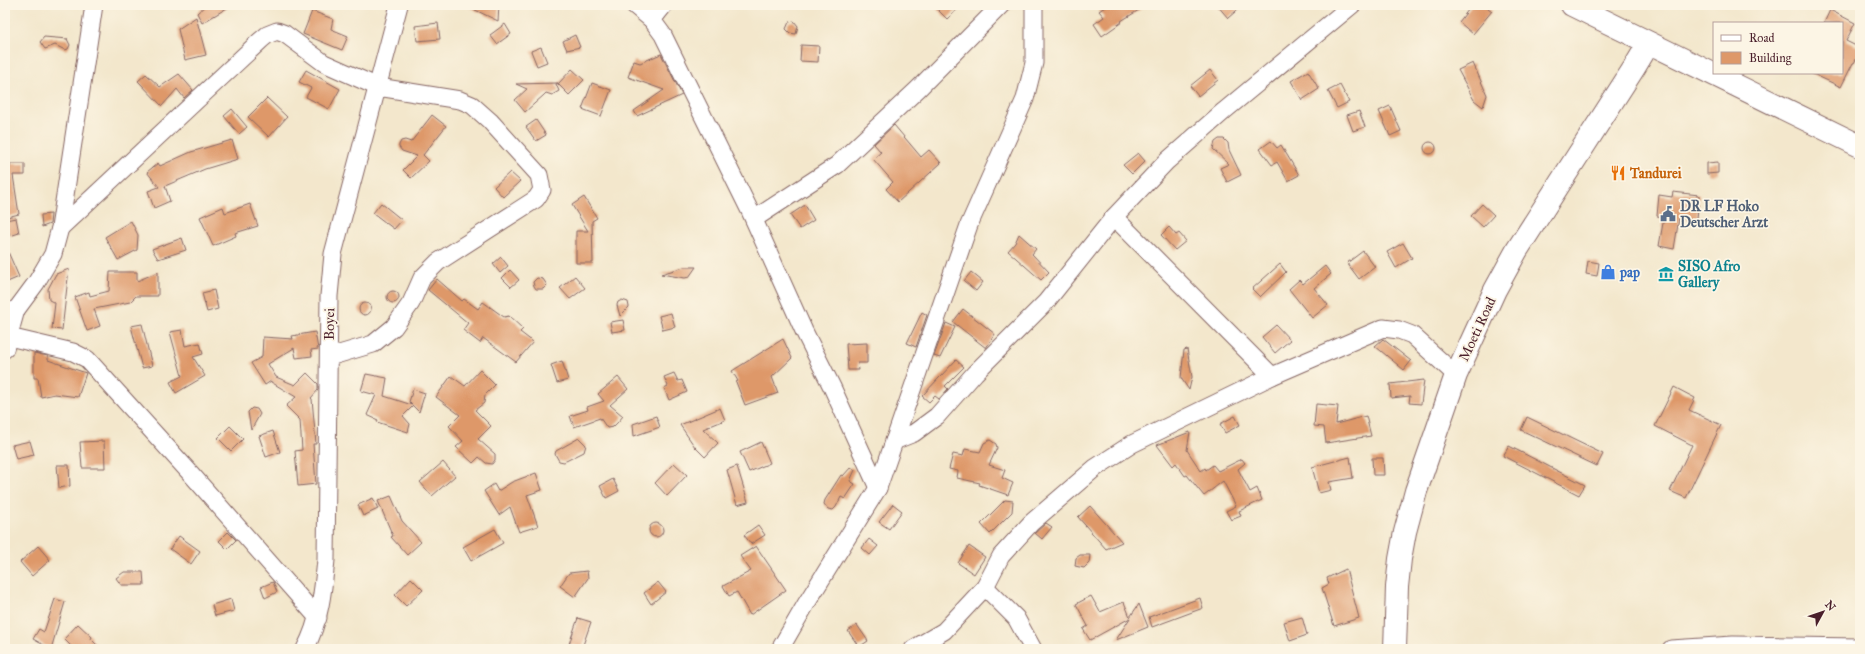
<svg xmlns="http://www.w3.org/2000/svg" width="1865" height="654" font-family="'IM FELL Great Primer',serif">
  <style>
    .building { fill: #de9869 }
    .lines { fill: none; stroke-linecap: round; stroke-linejoin: round }
    .street-casing { stroke: #856563; stroke-width: 19 }
    .secondary-casing { stroke: #856563; stroke-width: 24 }
    .street { stroke: #fff; stroke-width: 17 }
    .secondary { stroke: #fff; stroke-width: 22 }
    .labels { text-anchor: middle; stroke-width: 3.5; stroke-linejoin: round; paint-order: stroke }
    .food-label { font-size: 14px; font-weight: bold; fill: #c56008; stroke: #fcf5e5; text-anchor: start }
    .service-label { font-size: 14px; font-weight: bold; fill: #4e5e75; stroke: #fcf5e5; text-anchor: start }
    .culture-label { font-size: 14px; font-weight: bold; fill: #0d838f; stroke: #fcf5e5; text-anchor: start }
    .shop-label { font-size: 14px; font-weight: bold; fill: #366cbe; stroke: #fcf5e5; text-anchor: start }
    .street-label { font-size: 14px; fill: #4a1f2b; stroke: #fcf5e5 }
  </style>
  <rect width="100%" height="100%" fill="#fcf5e5"/>
  <filter id="ink" filterUnits="userSpaceOnUse"><feTurbulence type="fractalNoise" baseFrequency=".025" numOctaves="2"/><feDisplacementMap in="SourceGraphic" scale="8" xChannelSelector="R" yChannelSelector="G"/><feConvolveMatrix kernelMatrix="1 2 1 2 8 2 1 2 1" color-interpolation-filters="sRGB"/></filter>
  <filter id="wash" filterUnits="userSpaceOnUse"><feTurbulence type="fractalNoise" baseFrequency=".012" numOctaves="4" result="noise"/><feDisplacementMap in="SourceGraphic" scale="16" xChannelSelector="R" yChannelSelector="G"/><feGaussianBlur stdDeviation="0.9" result="paint"/><feColorMatrix in="noise" values="0 0 0 0 0 0 0 0 0 0 0 0 0 0 0 0 0 1.4 0 .05"/><feComposite in="paint" operator="in"/></filter>
  <g filter="url(#wash)">
    <rect width="100%" height="100%" fill="#f3e7cc"/>
    <g id="blocks">
      <!-- building -->
      <g class="building">
        <path d="M206,5H232L202,23L197,13Z"/>
        <path d="M465,5H499L498,21Z"/>
        <path d="M933,5H962L947,19Z"/>
        <path d="M1108,5H1147L1121,21L1122,22L1102,36L1094,24L1104,17L1099,11Z"/>
        <path d="M1217,5H1243L1228,18Z"/>
        <path d="M1472,5H1484L1492,11L1473,34L1459,22Z"/>
        <path d="M1830,10L1855,23L1846,41L1860,48V52L1854,63H1853L1841,87L1811,73H1842V23H1824Z"/>
        <path d="M312,11L333,19L331,29L348,36L342,50L303,34Z"/>
        <path d="M196,17L206,55L185,60L178,29Z"/>
        <path d="M794,21L798,26L796,34L790,33L786,29L789,22Z"/>
        <path d="M438,23L440,39L417,41L415,26Z"/>
        <path d="M505,24L511,34L497,44L490,35Z"/>
        <path d="M575,35L580,47L567,50L563,41Z"/>
        <path d="M44,37L68,39H67L70,45L68,49L65,50L55,45L45,49L40,42Z"/>
        <path d="M801,45L819,46L818,62L800,61Z"/>
        <path d="M541,47L547,62L537,66L531,51Z"/>
        <path d="M661,54L682,95L637,116L634,111L664,90L628,77L634,61L640,63Z"/>
        <path d="M1473,63L1487,95L1483,107L1474,100L1458,70Z"/>
        <path d="M572,69L584,80L569,95L558,84Z"/>
        <path d="M306,70L340,89L329,109L306,97L311,88L299,82Z"/>
        <path d="M1210,70L1218,80L1198,96L1190,86Z"/>
        <path d="M1308,71L1319,89L1302,100L1291,81Z"/>
        <path d="M146,74L160,87L179,74L193,90L184,98L177,89L162,106L138,81Z"/>
        <path d="M558,83L556,84L559,91L552,95L546,93L544,95L525,112L515,100L527,89L516,84Z"/>
        <path d="M592,83L611,90L601,116L582,109Z"/>
        <path d="M1340,85L1349,102L1337,108L1328,91Z"/>
        <path d="M267,98L287,117L269,137L248,117Z"/>
        <path d="M1390,106L1401,131L1390,136L1379,111Z"/>
        <path d="M232,109L247,127L239,134L224,116Z"/>
        <path d="M1359,111L1365,127L1353,131L1347,115Z"/>
        <path d="M432,115L446,126L423,155L429,161L411,178L403,170L417,156L402,151L399,147V145L401,141L405,140L411,142Z"/>
        <path d="M536,120L546,135L536,141L526,127Z"/>
        <path d="M894,125L921,157L929,150L941,163L898,202L886,189L893,182L873,159L881,152L874,144Z"/>
        <path d="M1219,139H1224L1228,143L1229,150L1241,175L1227,182L1220,168L1229,164L1213,149L1215,142Z"/>
        <path d="M232,140L238,159L205,169L165,186L170,201L154,208L148,191L159,187L147,172L158,163L160,166L191,152Z"/>
        <path d="M1271,141L1277,148L1281,145L1299,175L1288,181L1277,162L1272,165L1260,149Z"/>
        <circle cx="1430" cy="148" r="6"/>
        <path d="M1138,153L1145,161L1132,174L1123,165Z"/>
        <path d="M1718,162V173L1707,174V163Z"/>
        <path d="M10,164H25V175H13L19,214L7,217L5,207V167H10Z"/>
        <path d="M510,172L520,181L503,197L494,187Z"/>
        <path d="M1673,192L1699,195L1697,220L1679,218L1674,249L1659,246L1664,217L1657,216L1659,195L1672,197Z"/>
        <path d="M584,197L597,218L592,221L593,263H576V231H588L572,205Z"/>
        <path d="M381,203L402,220L394,229L373,213Z"/>
        <path d="M250,204L258,226L235,233L236,236L213,246L200,217L223,207L225,213Z"/>
        <path d="M1482,204L1494,215L1483,227L1471,216Z"/>
        <path d="M805,205L814,220L800,229L790,215Z"/>
        <path d="M51,214L50,224L42,227L41,215Z"/>
        <path d="M16,218L19,233L10,236L5,220Z"/>
        <path d="M131,221L138,235L137,250L118,260L105,237Z"/>
        <path d="M1169,227L1176,235L1179,233L1186,241L1175,250L1161,235Z"/>
        <path d="M1019,234L1036,249L1032,254L1049,272L1041,280L1008,251L1015,243Z"/>
        <path d="M182,238L186,250L158,259L152,249Z"/>
        <path d="M1403,243L1412,258L1396,268L1387,252Z"/>
        <path d="M5,245L19,277L5,283Z"/>
        <path d="M1363,251L1375,267L1359,279L1347,263Z"/>
        <path d="M501,257L508,266L500,273L493,264Z"/>
        <path d="M1588,261L1599,263L1597,276L1586,274Z"/>
        <path d="M1280,264L1286,272L1260,297L1252,289Z"/>
        <path d="M1325,266L1331,274L1314,288L1328,305L1312,318L1289,289L1299,280L1303,284Z"/>
        <path d="M684,267H696L689,277L685,278L661,274Z"/>
        <path d="M69,269L62,330L52,329L55,303L49,300L48,289L56,274Z"/>
        <path d="M510,270L519,280L511,287L502,278Z"/>
        <path d="M110,272H137V281L158,272V296H136L130,302L94,309L100,326L87,331L75,297L89,292L90,296L109,291Z"/>
        <path d="M971,272L983,282L976,291L964,281Z"/>
        <path d="M575,276L585,288L570,299L560,288Z"/>
        <path d="M537,278L543,279L547,285L543,289H536L534,286L533,282Z"/>
        <path d="M437,279L462,301L464,299L478,309L483,302L504,317L509,316L523,329L520,332L533,342L516,362L483,338L480,343L463,330L468,323L428,290Z"/>
        <path d="M214,290L218,309L207,312L202,293Z"/>
        <circle cx="393" cy="297" r="6"/>
        <path d="M622,300L628,302L629,307L620,316L617,305L618,302Z"/>
        <circle cx="365" cy="309" r="6"/>
        <path d="M963,309L995,334L986,348L953,322Z"/>
        <path d="M922,312L927,315L916,347L907,343Z"/>
        <path d="M671,313L675,327L663,330L659,316Z"/>
        <path d="M623,320L625,330L612,332L610,322Z"/>
        <path d="M946,323L955,327L940,358L934,356Z"/>
        <path d="M142,324L152,366L142,368L131,326Z"/>
        <path d="M1276,325L1290,340L1275,353L1262,337Z"/>
        <path d="M182,330L185,346L200,343L203,354L193,357L205,376L176,393L170,382L182,376L170,332Z"/>
        <path d="M315,332L318,349L311,350L312,356L296,358L294,348L268,364L276,377L295,385L307,373L318,384V390L311,398L312,399L316,444H313L316,484L298,486L295,451L302,450L300,420L286,406L296,397L271,382V381L265,385L251,363L262,357L263,337L293,339L292,336Z"/>
        <path d="M783,339L792,358L772,377L778,393L745,405L736,382L738,381L732,371Z"/>
        <path d="M1383,339L1411,361L1404,370L1375,346Z"/>
        <path d="M867,343V363H858L859,370H848L846,344Z"/>
        <path d="M1187,349L1192,377L1189,390L1181,378L1184,350Z"/>
        <path d="M34,353L48,356V360L86,373L78,397L55,394L41,397L38,378H34Z"/>
        <path d="M956,360L964,367L945,386L948,389L939,399L935,396L929,402L922,396Z"/>
        <path d="M562,361L568,380L557,383L551,365Z"/>
        <path d="M480,370L495,385L485,395L484,403L475,410L491,426L478,439L495,454V460L492,464L486,463L479,457L473,463L456,447L463,441L449,426L460,415L436,397L451,376L465,386Z"/>
        <path d="M674,373L678,381L682,380L687,392L669,400L664,388L668,386L664,377Z"/>
        <path d="M366,374L387,378L384,396L412,405L409,402L413,389L425,393L419,412L413,406L403,416L410,424L408,432L377,422L378,420L367,415L376,395L361,391Z"/>
        <path d="M618,377L628,389L610,405L623,416L618,422L613,427L607,428L600,418L574,427L570,416L588,410L587,407L604,401L598,394Z"/>
        <path d="M1424,380L1421,404L1409,403L1410,396L1391,398L1390,384Z"/>
        <path d="M1674,387L1695,398L1689,410L1721,425L1686,498L1670,491L1692,445L1655,426Z"/>
        <path d="M1316,404L1338,406L1336,424L1366,416L1371,436L1326,443L1324,427L1314,426Z"/>
        <path d="M252,408L257,409L260,414L251,430L248,412Z"/>
        <path d="M720,408L725,420L703,429L718,443L705,457L695,447L680,425Z"/>
        <path d="M656,416L660,427L634,436L633,424Z"/>
        <path d="M1235,416L1240,425L1225,433L1220,424Z"/>
        <path d="M1527,417L1603,454L1597,466L1521,430Z"/>
        <path d="M230,426L243,439L231,451L218,438Z"/>
        <path d="M273,431L280,452L266,457L259,436Z"/>
        <path d="M1190,432L1187,450L1201,471L1205,468L1206,470L1213,465L1218,471L1242,459L1245,463L1238,469L1250,492L1257,488L1262,500L1239,511L1241,516L1231,520L1226,511L1236,506L1223,481L1204,496L1187,475L1185,476L1176,463L1173,466L1157,445Z"/>
        <path d="M579,438L586,445L584,452L564,462L559,461L555,454L556,451Z"/>
        <path d="M990,440L996,444L997,448L989,465L1005,470L1002,478L1013,483L1008,495L979,485L980,483L957,478L958,471L949,469L953,454L963,456L965,449L980,452L984,443Z"/>
        <path d="M30,441L34,455L16,459L12,445Z"/>
        <path d="M104,441L105,468H82L80,442Z"/>
        <path d="M761,442L770,463L749,472L740,452Z"/>
        <path d="M1509,446L1585,485L1579,495L1503,456Z"/>
        <path d="M1350,457L1353,478L1329,482L1331,490L1319,493L1312,467Z"/>
        <path d="M1372,458H1383L1384,475H1373Z"/>
        <path d="M443,462L455,476L432,496L420,482Z"/>
        <path d="M674,463L687,475L667,496L655,483Z"/>
        <path d="M57,465H69L70,486L59,488Z"/>
        <path d="M737,466L748,502L737,505L727,470Z"/>
        <path d="M851,467L855,470L850,481L855,484L845,499L841,497L836,507L833,510L828,509L824,504L825,500L841,475L843,476Z"/>
        <path d="M536,473L542,490L527,495L538,526L519,532L510,507L499,515L484,491L494,484L498,491L512,482Z"/>
        <path d="M613,479L619,491L606,498L600,486Z"/>
        <path d="M391,496L402,521L421,542L407,555L391,537L393,536L378,501Z"/>
        <path d="M373,498L378,509L363,516L358,505Z"/>
        <path d="M1005,500L1013,501L1012,512L990,534L981,524Z"/>
        <path d="M893,504L902,511L889,529L879,522Z"/>
        <path d="M1090,506L1122,542L1106,549L1078,517Z"/>
        <path d="M1046,523L1052,527L1042,539L1035,533Z"/>
        <circle cx="656" cy="530" r="7"/>
        <path d="M758,525L765,535L751,544L744,535Z"/>
        <path d="M495,529L503,543L471,561L463,547Z"/>
        <path d="M228,532L236,540L227,549L219,541Z"/>
        <path d="M179,536L200,551L191,564L170,549Z"/>
        <path d="M869,539L878,546L870,555L862,548Z"/>
        <path d="M38,546L50,560L32,576L20,562Z"/>
        <path d="M756,546L786,590L750,615L737,592L729,596L723,586L751,571L740,556Z"/>
        <path d="M969,546L985,557L974,574L958,563Z"/>
        <path d="M1080,555H1090L1089,563L1084,568L1075,566L1076,558Z"/>
        <path d="M1346,569L1359,618L1334,626L1322,588L1329,584L1327,578Z"/>
        <path d="M587,571L588,578L575,597L560,586L569,573Z"/>
        <path d="M124,572H143L144,585H121L116,578Z"/>
        <path d="M411,578L423,590L406,606L395,595Z"/>
        <path d="M273,582L277,592L265,598L261,587Z"/>
        <path d="M658,582L666,592L651,604L644,593Z"/>
        <path d="M1091,596L1100,612L1124,602L1130,617L1139,604L1148,627L1116,640L1130,618L1090,640L1083,629L1088,626L1076,604Z"/>
        <path d="M1200,598L1203,608L1152,627L1149,617Z"/>
        <path d="M55,599L65,602L51,649L33,639L39,629L44,632Z"/>
        <path d="M231,599L234,611L215,616L212,605Z"/>
        <path d="M1302,617L1307,635L1290,641L1284,622Z"/>
        <path d="M578,618L591,622L582,648L569,644Z"/>
        <path d="M78,624L92,637L91,639L101,649H74L64,639Z"/>
        <path d="M857,625L868,641L859,647L848,631Z"/>
      </g>
    </g>
  </g>
  <g filter="url(#ink)">
    <use href="#blocks" fill-opacity="0" stroke="#856563" stroke-width="1"/>
    <g class="lines">
      <defs>
        <g id="street">
          <path d="M634,5L652,20L663,35L750,211L804,331L832,387L878,488"/>
          <path d="M652,20L664,5"/>
          <path d="M1114,217L1272,376"/>
          <path d="M754,219L837,165L918,89L1001,5"/>
          <path d="M60,228L261,40L267,35L277,31L285,34L324,63L378,87L460,100L472,105L490,121L539,175L542,190L536,199L438,262L422,278L411,303L394,327L373,344L329,357"/>
          <path d="M5,312L16,310L36,283L53,254L60,228L94,5"/>
          <path d="M9,337L73,352L87,359L192,475L318,618"/>
          <path d="M5,349L16,310"/>
          <path d="M894,441L914,433L937,416L975,373L1046,302L1114,217L1167,161L1224,111L1352,5"/>
          <path d="M985,587L1016,618L1033,649"/>
          <path d="M305,649C320,621 323,591 326,560L329,296L333,254L399,5"/>
          <path d="M780,649L806,604L878,488L969,225L1025,99L1034,63V5"/>
          <path d="M913,649L944,631L985,587L1001,556L1031,523L1095,468L1132,444L1272,376L1383,328L1399,330L1412,335L1456,375"/>
          <path d="M1671,649L1733,645L1860,647"/>
        </g>
        <g id="secondary">
          <path d="M1572,5L1860,146"/>
          <path d="M1395,649L1397,587L1400,559L1405,532L1416,491L1456,375L1495,290L1517,250L1634,68L1649,43"/>
        </g>
      </defs>
      <!-- street casing -->
      <use href="#street" class="street-casing"/>
      <!-- secondary casing -->
      <use href="#secondary" class="secondary-casing"/>
      <!-- street -->
      <use href="#street" class="street"/>
      <!-- secondary -->
      <use href="#secondary" class="secondary"/>
    </g>
  </g>
  <!-- icons -->
  <defs>
    <symbol id="restaurant-bare" viewBox="-9 -9 18 18"><path d="M-5-6h1v4h1v-4h1v4h1v-4h1v5L-1.5 .5V6h-2V.5L-5-1ZM5-6V6H3V1.5H1.5Q1.5-4 5-6Z" fill="#e8710a" stroke="#fcf5e5" stroke-width="2.5" paint-order="stroke"/></symbol>
    <symbol id="civic-bare" viewBox="-9 -9 18 18"><path d="M-.6-6.5H3V-4.5H.6V-3L4-1V1h2V6H-6V1h2V-1L-.6-3ZM-1.2 2.5V6h2.4V2.5Z" fill="#5c6f8a" stroke="#fcf5e5" stroke-width="2.5" paint-order="stroke"/></symbol>
    <symbol id="shop-bare" viewBox="-9 -9 18 18"><path d="M-5-2.5h2.3a2.7 3.5 0 0 1 5.4 0H5L5.5 6h-11ZM-1.5-2.5h3a1.5 2.3 0 0 0-3 0Z" fill="#3f7fe0" stroke="#fcf5e5" stroke-width="2.5" paint-order="stroke"/></symbol>
    <symbol id="museum-bare" viewBox="-9 -9 18 18"><path d="M0-6L6-3V-2H-6V-3ZM-5-1h2V3h-2ZM-1-1h2V3h-2ZM3-1h2V3H3ZM-6 4H6V6H-6Z" fill="#0f9aa8" stroke="#fcf5e5" stroke-width="2.5" paint-order="stroke"/></symbol>
  </defs>
  <g fill-rule="evenodd">
    <use href="#restaurant-bare" x="1607" y="162" width="22" height="22"/>
    <use href="#civic-bare" x="1657" y="203" width="22" height="22"/>
    <use href="#shop-bare" x="1597" y="261" width="22" height="22"/>
    <use href="#museum-bare" x="1655" y="263" width="22" height="22"/>
  </g>
  <g class="labels">
    <!-- food labels -->
    <g class="food-label">
      <text x="1630" y="178">Tandurei</text>
    </g>
    <!-- service labels -->
    <g class="service-label">
      <text x="1680" y="211">DR LF Hoko<tspan x="1680" dy="16">Deutscher Arzt</tspan></text>
    </g>
    <!-- culture labels -->
    <g class="culture-label">
      <text x="1678" y="271">SISO Afro<tspan x="1678" dy="16">Gallery</tspan></text>
    </g>
    <!-- shop labels -->
    <g class="shop-label">
      <text x="1620" y="277">pap</text>
    </g>
    <!-- street labels -->
    <g class="street-label">
      <text transform="translate(329 324) rotate(-89)" y="5">Boyei</text>
      <text transform="translate(1477 329) rotate(-65)" y="5">Moeti Road</text>
    </g>
  </g>
  <!-- margin -->
  <rect width="1865" height="654" fill="none" stroke="#fcf5e5" stroke-width="20"/>
  <!-- legend -->
  <rect x="1713" y="22" width="130" height="52" fill="#fcf5e5" stroke="#b59f9b"/>
  <rect x="1721" y="35" width="20" height="6" fill="#ffffff" stroke="#b59f9b"/>
  <text x="1749" y="42" font-size="12" fill="#4a1f2b">Road</text>
  <rect x="1721" y="52" width="20" height="12" fill="#de9869" stroke="#b59f9b"/>
  <text x="1749" y="62" font-size="12" fill="#4a1f2b">Building</text>
  <!-- north arrow -->
  <g transform="translate(1823 612) rotate(50)" stroke="#fcf5e5" stroke-width="3" paint-order="stroke">
  <path d="M0-3L7 15L0 10L-7 15Z" fill="#4a1f2b"/>
  <text y="-6" font-size="11" font-weight="bold" text-anchor="middle" fill="#4a1f2b">N</text>
  </g>
</svg>
